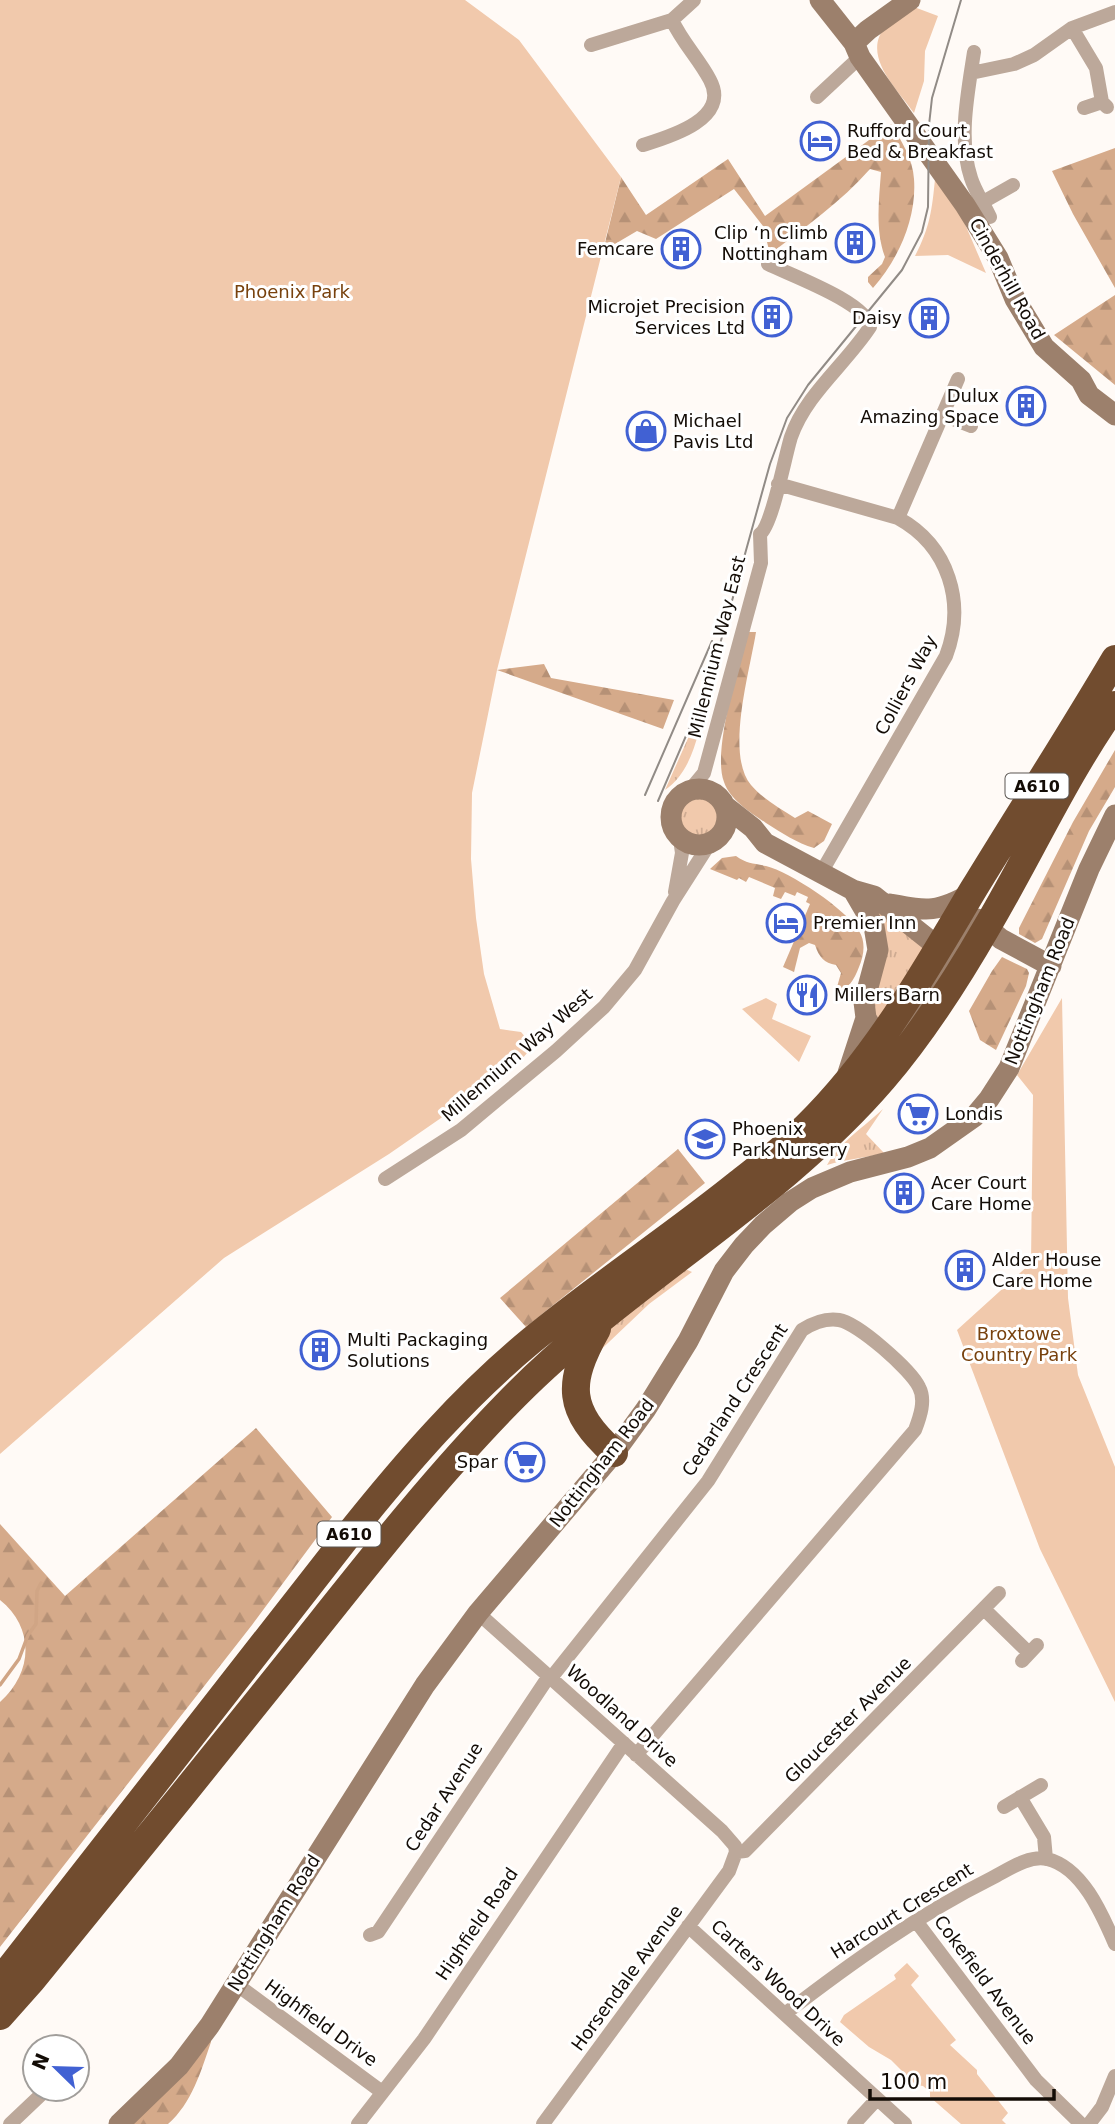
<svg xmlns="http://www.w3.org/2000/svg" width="1115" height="2124" font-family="'DejaVu Sans',sans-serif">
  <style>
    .grass { fill: url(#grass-tufts) }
    .forest { fill: url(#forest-firs) }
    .green { fill: #f1c9ac }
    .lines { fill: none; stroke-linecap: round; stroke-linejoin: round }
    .stream { stroke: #d0a585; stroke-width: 3.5 }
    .street { stroke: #bca89a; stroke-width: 14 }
    .secondary { stroke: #9c806c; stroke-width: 21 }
    .highway { stroke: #714c2f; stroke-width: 28 }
    .tram { stroke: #918b86; stroke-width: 2 }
    .labels { text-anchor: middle; stroke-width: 6; stroke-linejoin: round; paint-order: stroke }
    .shield { fill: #fff; stroke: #5a5551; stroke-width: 2 }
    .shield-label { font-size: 16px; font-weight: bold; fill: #130c06 }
    .poi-label { font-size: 18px; fill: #130c06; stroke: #fff; text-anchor: start }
    .street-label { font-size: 18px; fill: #130c06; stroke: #fff }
    .park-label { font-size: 18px; fill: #78420e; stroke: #fff }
  </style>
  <defs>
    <pattern id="grass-tufts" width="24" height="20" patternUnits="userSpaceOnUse" patternTransform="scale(1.75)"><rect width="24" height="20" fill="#f1c9ac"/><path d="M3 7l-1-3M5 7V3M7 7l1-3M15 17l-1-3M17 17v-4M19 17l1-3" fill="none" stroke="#ceab92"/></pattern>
    <pattern id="forest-firs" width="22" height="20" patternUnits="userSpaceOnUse" patternTransform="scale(1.75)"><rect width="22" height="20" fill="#d5aa8a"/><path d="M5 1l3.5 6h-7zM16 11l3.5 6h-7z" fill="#b69176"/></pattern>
  </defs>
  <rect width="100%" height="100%" fill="#fffaf6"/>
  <path class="grass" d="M706 698C699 730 694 770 665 790Z
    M677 817a21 21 0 1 1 42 0a21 21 0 1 1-42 0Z
    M873 904 929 949 877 1020 870 1002Z
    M883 1109 866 1134 884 1153C865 1158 846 1159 827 1165 841 1141 864 1127 883 1109Z
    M683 1268 692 1272 649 1304 589 1361 598 1338Z"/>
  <path class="forest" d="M891 124C901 140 913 159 914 179 917 218 898 260 873 288L868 282V277L882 264 885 257C875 230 879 200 881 172L870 169C841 202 805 227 770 254L763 226 734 189 656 239 637 231 603 251 621 177 646 215 728 159 765 216Z
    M1115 148V288L1073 214 1052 171Z
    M1115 295V385L1054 335Z
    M746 632H756C750 671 725 754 751 785 763 799 780 808 795 818L808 811 832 824 824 841 814 848C797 843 782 833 766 823 751 813 730 800 724 782 712 752 739 666 746 632Z
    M544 664 551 678 674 700 663 729 497 670Z
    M1115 750V787L1089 831 1042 939 1035 943 1019 934V928L1073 822Z
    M736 856C747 864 753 863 766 866 790 872 846 909 859 931 866 942 864 955 859 967 854 980 848 990 835 994L841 973 836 965C824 963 819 957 815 945L809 943 800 948 794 972 783 967 810 904 806 902 808 897 797 892 795 896 785 892 781 899 773 896 775 888 749 877 746 882 739 878 737 880 710 869 722 858Z
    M1002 957 1027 969 1029 973 1026 986 996 1050 980 1040 969 1011 992 971Z
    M678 1149 705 1183 526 1327 500 1298Z
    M256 1428 332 1517 252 1625 0 1947V1702C33 1673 35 1628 0 1600V1524L65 1596Z
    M210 2036 211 2042C201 2071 192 2103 168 2124H128Z"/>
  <path class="green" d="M0 0H465L519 40 621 177 497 670 472 793 471 859 476 918 484 974 500 1029 521 1032 533 1046 516 1066 389 1154 224 1258 0 1454Z
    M914 7 938 16 925 51 924 81 914 113C898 90 860 55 886 26 893 18 905 12 914 7Z
    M935 179 962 217 986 273 948 255 915 256C930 227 932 210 935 179Z
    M766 998 777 1004 772 1019 811 1036 799 1062 742 1009Z
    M1062 998 1068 1298 1078 1375 1115 1467V1702L1040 1549 957 1330 1031 1263 1033 1095 1017 1075Z
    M907 1963 919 1976 911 1985 956 2040 950 2045 977 2070V2074L1008 2113 1002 2120 1006 2124H961L930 2097V2092L923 2086 916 2085 891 2060 869 2047 840 2022 844 2015 896 1979 894 1975Z"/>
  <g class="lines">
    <path class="stream" d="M0 1685 19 1659 28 1635 36 1624 37 1591 41 1583"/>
    <path class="street" d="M1072 28 1096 68 1102 102 1107 107
      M591 45 672 20 694 0
      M974 52C968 92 958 139 971 178 975 191 984 204 990 217
      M971 73 1014 64 1034 55 1072 28 1115 12
      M817 97 860 57
      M1084 108 1102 102
      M643 145C669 137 731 119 710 80 699 59 682 42 672 20
      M983 202 1013 185
      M943 415 971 426
      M778 484 898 518C949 546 966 603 946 656L821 873
      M898 518 958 379
      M689 791 704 773 761 563 760 534C772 526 785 456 791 437 806 394 845 365 870 327 868 303 790 275 768 264
      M675 892 682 853 680 839
      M385 1179 461 1130 556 1051 604 1007 635 970 673 901 710 843
      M984 1609 1029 1653
      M478 1613 722 1831 735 1846 736 1852
      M1022 1661 1037 1645
      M551 1678 708 1481 802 1330C813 1323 826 1318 839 1320 858 1323 911 1370 919 1387 926 1400 920 1417 915 1430L636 1755
      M1020 1797 1044 1837 1046 1859
      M1004 1807 1041 1785
      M736 1852 745 1851 999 1593
      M916 1921 1036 2080 1081 2124
      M688 1926 905 2124
      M370 1935 378 1932 549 1676
      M236 1984 382 2092
      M786 2013C851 1963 918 1915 992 1878 1008 1870 1028 1855 1047 1859 1082 1867 1102 1914 1115 1944
      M10 2124 47 2089
      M358 2124 424 2039 624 1743
      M543 2124 729 1871 736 1852
      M854 2124 877 2099
      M1089 2124 1102 2107 1115 2076"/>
    <path class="secondary" d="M820 0 854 43 860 57 965 205 998 258 1015 299 1044 347 1081 380 1089 395 1115 415
      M854 43 868 30 910 0
      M671 817a28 28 0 1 1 56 0a28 28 0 1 1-56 0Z
      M725 806 753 828 765 843 853 890 874 896 948 955
      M890 904C928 911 937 913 972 893
      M977 919 1001 939 1051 966
      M866 1018C875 1035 886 1041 904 1031L974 924
      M848 1073 866 1018 864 1002 878 950 874 926 853 890
      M119 2124 179 2066 210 2025 425 1685 478 1613 614 1453 646 1409 688 1341 724 1271 744 1245 763 1225 790 1202 812 1188 850 1172 908 1157 930 1148 974 1117 989 1099 1009 1068 1089 869 1115 815"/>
    <path class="highway" d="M597 1329C566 1384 567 1410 614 1453
      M0 1981 350 1533C406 1463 463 1397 532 1340 599 1285 672 1237 739 1183 762 1165 786 1147 807 1126 877 1057 923 974 973 890 1020 813 1069 737 1115 659
      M0 2016 32 1980C121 1871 210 1761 298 1651 365 1567 431 1482 506 1405 621 1285 775 1205 883 1079 924 1031 957 979 988 925 1031 852 1066 774 1115 705"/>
    <path class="tram" d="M645 795 712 641
      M658 801 710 680 770 464 787 418 808 385 902 270 922 232 928 207 929 125 932 98 961 0"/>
  </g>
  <defs>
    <symbol id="hotel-ring" viewBox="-11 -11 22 22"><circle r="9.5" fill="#fff" stroke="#4161d3" stroke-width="1.5"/><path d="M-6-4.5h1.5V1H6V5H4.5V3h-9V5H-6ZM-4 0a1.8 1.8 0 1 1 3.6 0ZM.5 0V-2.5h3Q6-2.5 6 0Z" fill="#4161d3"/></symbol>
    <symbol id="building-ring" viewBox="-11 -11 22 22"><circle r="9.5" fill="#fff" stroke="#4161d3" stroke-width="1.5"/><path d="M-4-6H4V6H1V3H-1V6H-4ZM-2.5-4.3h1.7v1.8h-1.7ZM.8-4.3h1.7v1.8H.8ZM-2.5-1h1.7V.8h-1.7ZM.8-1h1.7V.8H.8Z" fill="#4161d3"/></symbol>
    <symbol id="shop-ring" viewBox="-11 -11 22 22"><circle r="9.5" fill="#fff" stroke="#4161d3" stroke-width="1.5"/><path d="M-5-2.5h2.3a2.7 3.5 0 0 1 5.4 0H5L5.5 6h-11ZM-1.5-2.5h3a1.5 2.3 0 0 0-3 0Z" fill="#4161d3"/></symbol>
    <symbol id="restaurant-ring" viewBox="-11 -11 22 22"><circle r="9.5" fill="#fff" stroke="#4161d3" stroke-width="1.5"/><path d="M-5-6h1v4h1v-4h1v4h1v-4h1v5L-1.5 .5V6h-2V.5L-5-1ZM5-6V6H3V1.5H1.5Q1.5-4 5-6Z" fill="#4161d3"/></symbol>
    <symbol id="supermarket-ring" viewBox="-11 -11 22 22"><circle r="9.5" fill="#fff" stroke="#4161d3" stroke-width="1.5"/><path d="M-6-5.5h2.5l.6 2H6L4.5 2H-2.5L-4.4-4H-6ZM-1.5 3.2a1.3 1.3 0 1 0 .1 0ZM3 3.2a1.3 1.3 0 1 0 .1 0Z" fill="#4161d3"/></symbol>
    <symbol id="school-ring" viewBox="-11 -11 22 22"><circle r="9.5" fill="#fff" stroke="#4161d3" stroke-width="1.5"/><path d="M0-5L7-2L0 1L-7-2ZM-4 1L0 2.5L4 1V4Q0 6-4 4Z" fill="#4161d3"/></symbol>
  </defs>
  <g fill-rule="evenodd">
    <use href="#hotel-ring" x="798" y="119" width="44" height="44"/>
    <use href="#building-ring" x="833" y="221" width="44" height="44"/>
    <use href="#building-ring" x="659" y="227" width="44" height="44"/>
    <use href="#building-ring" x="750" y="295" width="44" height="44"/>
    <use href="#building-ring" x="907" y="296" width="44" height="44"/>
    <use href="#building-ring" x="1004" y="384" width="44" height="44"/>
    <use href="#shop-ring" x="624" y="409" width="44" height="44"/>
    <use href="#hotel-ring" x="764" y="901" width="44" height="44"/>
    <use href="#restaurant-ring" x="785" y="973" width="44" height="44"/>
    <use href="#supermarket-ring" x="896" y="1092" width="44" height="44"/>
    <use href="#school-ring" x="683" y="1117" width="44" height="44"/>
    <use href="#building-ring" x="882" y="1171" width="44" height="44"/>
    <use href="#building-ring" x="943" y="1248" width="44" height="44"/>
    <use href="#building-ring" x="298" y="1328" width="44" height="44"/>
    <use href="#supermarket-ring" x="503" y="1440" width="44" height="44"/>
  </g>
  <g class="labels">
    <g class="shield">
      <rect x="1005.5" y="773.5" width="63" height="25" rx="5"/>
      <rect x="317.5" y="1521.5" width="63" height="25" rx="5"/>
    </g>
    <g class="shield-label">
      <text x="1037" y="792">A610</text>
      <text x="349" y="1540">A610</text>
    </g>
    <g class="poi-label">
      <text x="847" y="137">Rufford Court<tspan x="847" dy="21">Bed &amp; Breakfast</tspan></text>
      <text x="828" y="239" text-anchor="end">Clip ‘n Climb<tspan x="828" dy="21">Nottingham</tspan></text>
      <text x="654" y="255" text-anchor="end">Femcare</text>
      <text x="745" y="313" text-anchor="end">Microjet Precision<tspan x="745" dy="21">Services Ltd</tspan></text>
      <text x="902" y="324" text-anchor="end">Daisy</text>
      <text x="999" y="402" text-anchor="end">Dulux<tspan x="999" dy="21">Amazing Space</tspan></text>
      <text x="673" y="427">Michael<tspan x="673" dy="21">Pavis Ltd</tspan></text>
      <text x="813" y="929">Premier Inn</text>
      <text x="834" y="1001">Millers Barn</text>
      <text x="945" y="1120">Londis</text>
      <text x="732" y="1135">Phoenix<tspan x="732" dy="21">Park Nursery</tspan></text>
      <text x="931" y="1189">Acer Court<tspan x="931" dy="21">Care Home</tspan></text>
      <text x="992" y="1266">Alder House<tspan x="992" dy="21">Care Home</tspan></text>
      <text x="347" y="1346">Multi Packaging<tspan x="347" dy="21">Solutions</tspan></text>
      <text x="498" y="1468" text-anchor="end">Spar</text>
    </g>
    <g class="street-label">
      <text transform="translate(1007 279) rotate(61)" y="6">Cinderhill Road</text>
      <text transform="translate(717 647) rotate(-76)" y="6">Millennium Way East</text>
      <text transform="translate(906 685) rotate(-62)" y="6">Colliers Way</text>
      <text transform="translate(1040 991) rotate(-68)" y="6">Nottingham Road</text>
      <text transform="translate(517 1055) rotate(-41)" y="6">Millennium Way West</text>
      <text transform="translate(735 1400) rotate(-57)" y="6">Cedarland Crescent</text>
      <text transform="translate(602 1463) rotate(-52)" y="6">Nottingham Road</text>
      <text transform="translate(622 1716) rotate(42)" y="6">Woodland Drive</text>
      <text transform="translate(848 1720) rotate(-45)" y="6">Gloucester Avenue</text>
      <text transform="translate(444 1797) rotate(-57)" y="6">Cedar Avenue</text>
      <text transform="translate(902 1911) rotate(-32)" y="6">Harcourt Crescent</text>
      <text transform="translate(274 1923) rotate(-58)" y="6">Nottingham Road</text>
      <text transform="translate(477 1924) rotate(-56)" y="6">Highfield Road</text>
      <text transform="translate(627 1978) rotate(-54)" y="6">Horsendale Avenue</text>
      <text transform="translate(985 1980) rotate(53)" y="6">Cokefield Avenue</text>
      <text transform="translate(778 1983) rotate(43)" y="6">Carters Wood Drive</text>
      <text transform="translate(321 2023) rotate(36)" y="6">Highfield Drive</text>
    </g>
    <g class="park-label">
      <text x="292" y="298">Phoenix Park</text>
      <text x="1019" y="1340">Broxtowe<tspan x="1019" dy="21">Country Park</tspan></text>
    </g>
  </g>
  <g transform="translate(56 2068) rotate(293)"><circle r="33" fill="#ffffff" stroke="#a19e9b" stroke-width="2"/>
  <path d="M0-5L12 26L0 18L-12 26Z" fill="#4161d3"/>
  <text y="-10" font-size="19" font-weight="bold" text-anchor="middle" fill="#130c06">N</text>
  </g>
  <path d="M870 2089v10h184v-10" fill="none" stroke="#130c06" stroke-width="3.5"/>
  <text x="880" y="2089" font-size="21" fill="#130c06" stroke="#ffffff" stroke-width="5" paint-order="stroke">100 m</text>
</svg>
